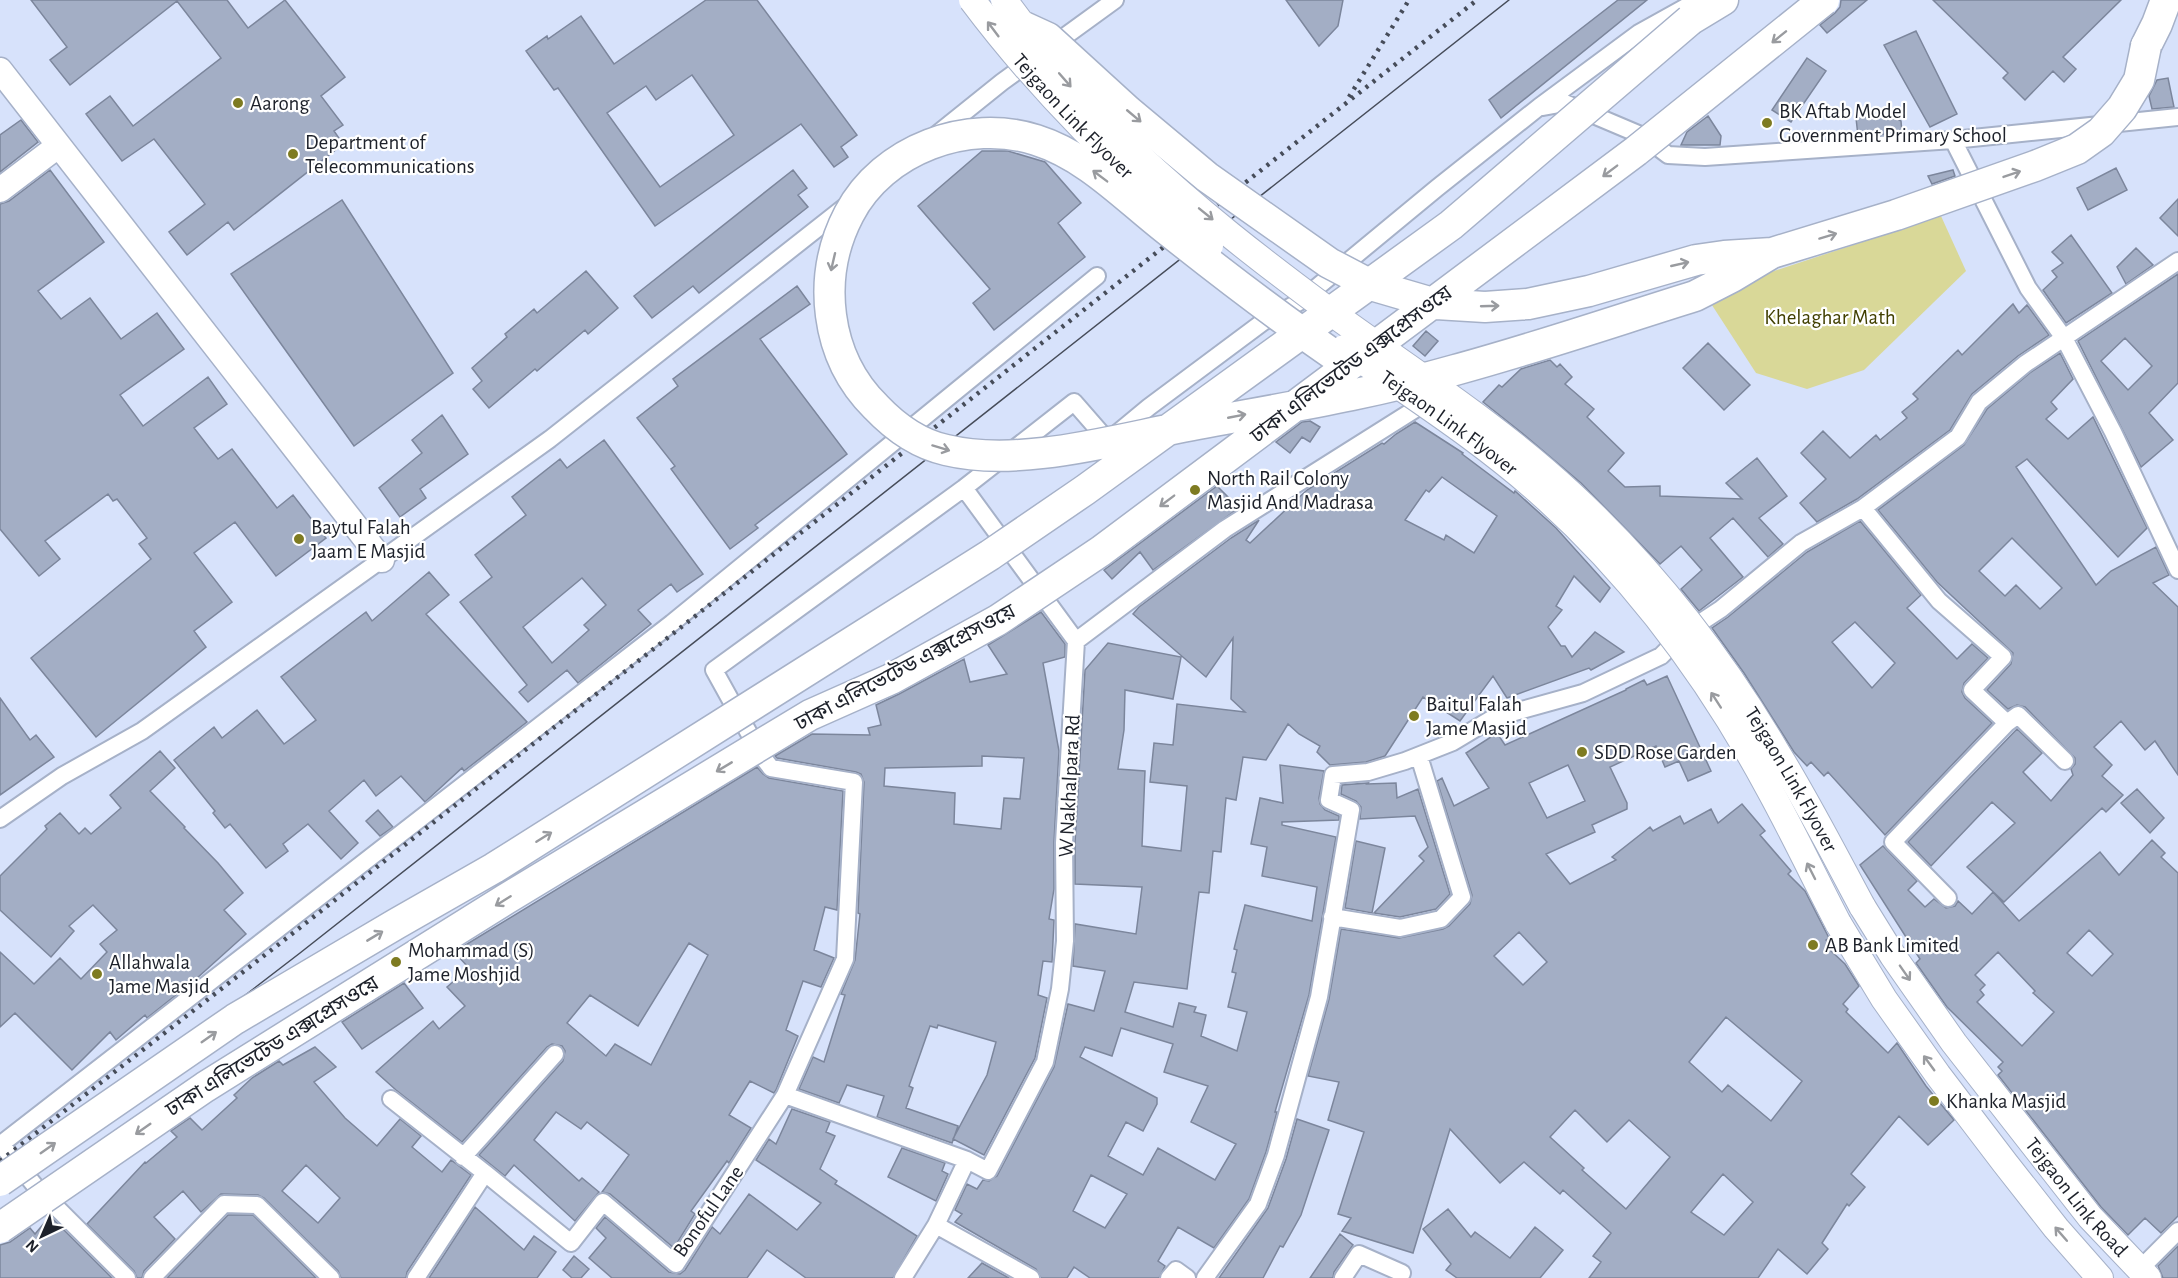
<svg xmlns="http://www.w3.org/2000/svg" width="2178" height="1278" font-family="'Alegreya Sans','Noto Sans Bengali',sans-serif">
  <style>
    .green { fill: #d9d898 }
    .building { fill: #a3aec5; stroke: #7c869c; stroke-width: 1.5; fill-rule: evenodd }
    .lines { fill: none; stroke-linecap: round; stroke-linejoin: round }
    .street-casing { stroke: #a6b1c8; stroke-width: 20 }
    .secondary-casing { stroke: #a6b1c8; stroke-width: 27 }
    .primary-casing { stroke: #a6b1c8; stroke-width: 28 }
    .highway-casing { stroke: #a6b1c8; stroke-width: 33 }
    .street { stroke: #fff; stroke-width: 16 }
    .secondary { stroke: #fff; stroke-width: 24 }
    .primary { stroke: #fff; stroke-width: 26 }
    .highway { stroke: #fff; stroke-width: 30 }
    .tram { stroke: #464c59; stroke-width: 1.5 }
    .rail { stroke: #464c59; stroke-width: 4.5; stroke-dasharray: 3 6; stroke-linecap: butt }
    .primary-bridge-casing { stroke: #a6b1c8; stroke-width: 28; stroke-linecap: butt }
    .highway-bridge-casing { stroke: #a6b1c8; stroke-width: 33; stroke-linecap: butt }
    .primary-bridge { stroke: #fff; stroke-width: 26 }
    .highway-bridge { stroke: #fff; stroke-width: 30 }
    .oneway { stroke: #999b9f }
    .poi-dot { fill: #7e7b21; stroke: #fff; stroke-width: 2 }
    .labels { text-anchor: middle; stroke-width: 4.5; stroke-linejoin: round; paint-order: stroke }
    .poi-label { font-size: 21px; fill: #1d212a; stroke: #fff; text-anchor: start }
    .street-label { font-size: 21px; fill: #1d212a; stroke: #fff }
    .park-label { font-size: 21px; fill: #413f00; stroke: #fff }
  </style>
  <rect width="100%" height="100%" fill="#d7e2fb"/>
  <path class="green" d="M1941 216 1966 271 1864 370 1807 389 1756 373 1708 299 1756 277Z"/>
  <path class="building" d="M31 0H227L248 28 285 0 345 77 321 96 343 125 334 131 343 144 234 230 228 222 187 255 169 232 205 204 154 139 122 161 86 114 110 96 133 126 221 58 177 1 70 85 50 60 67 47Z
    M706 0H757L857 135 841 147 848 157 834 167 801 124 655 226 558 88 554 90 526 51 547 36 548 39 581 16 614 64ZM692 75 734 135 660 187 607 113 646 86 656 100Z
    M1286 0H1343L1338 26 1319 46Z
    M1618 0H1647L1501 118 1489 100Z
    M1841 0H1867L1827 33 1820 25 1835 13 1840 7Z
    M1933 0H2121L2063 57 2076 69 2064 82 2053 71 2025 100 2003 78 2008 73Z
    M1916 31 1957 114 1930 127 1884 45Z
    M1807 58 1826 71 1791 122 1772 110Z
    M2168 78 2174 107 2152 109 2149 96 2157 80Z
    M1889 115 1901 121 1902 133 1858 136 1856 118Z
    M1708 116 1721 136 1720 145H1681L1687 132Z
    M21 120 38 142 0 172V135Z
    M982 151H1008L1045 162 1081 203 1058 223 1085 257 994 330 973 303 990 289 918 206Z
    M2116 168 2127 190 2088 210 2077 188Z
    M50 170 104 242 38 291 61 319 90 298 121 339 157 313 184 349 120 395 143 426 208 377 227 404 194 428 218 459 232 449 277 508 293 495 326 538 276 576 235 522 194 553 232 602 194 631 206 647 96 737 31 658 151 559 139 544 147 538 117 499 113 501 108 494 45 541 60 559 39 576 0 529V204L9 201Z
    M793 170 807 188 798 195 808 207 699 293 693 286 652 318 634 296Z
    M1953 170 1955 176 1932 184 1928 176Z
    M2178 199V236L2160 218Z
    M342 200 453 373 354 446 231 274Z
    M2071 235 2112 293 2066 323 2043 290 2057 277 2052 271 2063 263 2052 252Z
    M2136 248 2153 265 2126 284 2117 267Z
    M586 271 618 308 588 334 585 330 537 371 535 369 489 408 473 389 482 381 472 368 507 337 505 334 534 309 537 313Z
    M2178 274V383L2149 413 2173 440 2141 467 2078 341ZM2125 338 2152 366 2128 390 2101 361Z
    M797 286 810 304 760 339 847 454 755 525 758 528 730 549 671 469 675 466 637 418 678 386 673 379Z
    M2013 304 2019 313 2027 305 2049 335 2018 356 1972 394 1950 430 1857 499 1817 522 1800 503 1826 479 1801 453 1823 431 1850 458 1876 435 1880 440 1907 418 1902 412 1918 399 1913 394 1958 350 1962 355Z
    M1426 331 1438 341 1425 356 1413 346Z
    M1708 343 1750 385 1724 410 1683 368Z
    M2060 353 2073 379 2051 402 2057 409 2046 419 2068 439 2093 417 2147 528 2118 557 2027 459 2016 467 2096 585 2111 571 2156 547 2169 575 2153 583 2178 607V775L2155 741 2145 750 2121 721 2094 747 2112 765 2102 776 2123 795 2106 812 2102 808 2004 902 1967 867 2015 823 1992 802 1931 866 1908 842 2017 729 2042 753 2023 772 2051 801 2073 775 2071 769 2075 764V758L2025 707 2017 705 2008 709 1987 690 2011 664 2013 653 1937 582 1878 510 1964 445 1987 409 2031 372ZM2012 538 2062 588 2040 609 2016 585 2005 596 1979 571Z
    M1550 360 1557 367 1560 364 1572 377 1565 384 1594 409 1587 417 1624 453 1608 471 1625 487 1660 486V496L1742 499 1726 483 1757 458 1787 496 1759 518 1783 544 1768 557 1733 518 1710 538 1743 577 1699 611 1681 589 1702 570 1681 546 1660 564 1581 483 1522 433 1483 402 1499 385 1502 387 1521 369Z
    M442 415 468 454 420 489 426 498 400 517 379 488 422 453 412 440Z
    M1310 421 1320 427 1310 442 1302 437 1290 453 1276 442 1302 422Z
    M1415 422 1463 453 1462 454 1514 493 1515 491 1556 528 1610 588 1600 602 1574 576 1556 606 1562 610 1548 627 1561 646H1565L1572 657 1595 632 1624 652 1591 670 1589 668 1507 698 1493 676 1460 721 1423 697 1385 756 1366 762 1330 765 1317 752 1320 746 1299 734 1288 724 1266 760 1243 757 1236 800 1226 798 1221 852 1213 851 1209 893 1199 892 1187 989 1134 982 1125 1012 1173 1027 1179 1003 1196 1007 1194 1012 1206 1015 1201 1036 1237 1051 1247 1012 1228 1007 1236 973 1232 972 1237 950 1234 949 1245 905 1312 921 1317 887 1262 876 1267 847 1251 844 1260 798 1283 803 1280 765 1324 771 1319 798 1320 804 1325 810 1339 816V820L1282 822V825L1336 837 1309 995 1275 1112H1277L1266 1152 1249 1199 1214 1248 1178 1227 1158 1261 1165 1266 1159 1278H1090L1074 1267 1067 1278H1041L1036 1269 955 1222 962 1214 955 1210 967 1184 977 1189 983 1180 989 1181 997 1176 1054 1067 1068 1004 1094 1011 1105 971 1073 966 1075 924 1136 934 1142 887 1075 884V843L1085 670 1108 643 1181 657 1173 699 1125 690 1124 730 1118 769 1145 771 1142 846 1181 851 1187 786 1150 782 1154 743 1173 745 1177 704 1245 712 1231 699 1233 638 1206 677 1133 614 1139 607 1231 538 1259 520 1246 540 1250 543 1307 490 1382 443 1384 444 1396 434ZM1442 477 1497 516 1474 553 1446 535 1444 540 1405 520 1426 490 1429 492ZM1121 1028 1173 1044 1164 1072 1208 1086 1191 1122 1236 1144 1215 1180 1158 1148 1143 1175 1108 1156 1126 1122 1143 1131 1157 1104V1098L1080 1057 1085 1047 1112 1056ZM1091 1175 1127 1194 1105 1228 1073 1211Z
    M604 440 703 574 677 592 671 584 638 610 651 624 578 683 567 670 528 702 519 692 527 685 460 602 492 577 475 555 526 515 512 497 560 459 567 468ZM582 578 606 605 584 625 589 630 552 663 523 627Z
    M1217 486 1239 508 1153 570 1140 552 1112 579 1104 570Z
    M1860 521 1921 595 1907 608 1957 659 1972 644 1988 658 1964 683 1962 692 1965 698 1992 723 1885 835 1828 772 1824 776 1811 762 1807 766 1794 752 1744 673 1712 628 1728 617 1807 552ZM1855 622 1895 663 1872 688 1832 642Z
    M429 572 449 595 426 614 527 722 464 771 462 768 425 802 401 776 376 796 364 780 329 811 358 843 341 859 308 824 283 844 288 851 266 868 230 824 225 828 213 813 215 811 174 760 214 727 222 738 257 710 284 744 316 720 281 677 366 612 372 621Z
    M1041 612 1065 644V657L1043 663 1059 751 1054 842V889L1049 919 1054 920 1052 962 1043 961 1038 995 1047 998 1035 1058 984 1155 953 1139 987 1075 996 1042 938 1025 937 1028 930 1026 909 1086 913 1088 906 1108 958 1126 952 1143 877 1117 884 1096 847 1085 839 1103 799 1089 813 1057 824 1062 845 995 841 994 855 960 860 914 858 913 864 782 861 774 856 772 777 758 775 756 812 734 870 735 868 728 881 725 876 705 899 694 964 659 970 682 1007 674 988 645ZM982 756 1024 758 1020 799 1004 798 1001 829 954 824 955 793 884 786 885 768 982 766Z
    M1667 676 1711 771 1688 781 1679 761 1665 767 1656 746 1610 767 1627 803V809L1592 825 1595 832 1546 854 1570 884 1616 860 1612 857 1650 827 1653 831 1680 816 1684 824 1711 809 1718 823 1742 804 1765 831 1760 835 1791 871 1788 874 1805 891 1829 938 1826 940 1833 947 1830 950 1845 964 1859 986 1843 1004 1848 1009 1846 1012 1888 1053 1897 1043 1926 1086 1954 1120 1928 1145 1899 1116 1851 1174 1865 1187 1849 1206 1847 1204 1822 1243 1828 1249 1807 1274 1778 1249 1758 1278H1589L1601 1262 1593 1256 1611 1233 1563 1190 1560 1194 1524 1162 1500 1183 1450 1129 1413 1253 1342 1231 1351 1218 1338 1214 1364 1132 1328 1120 1339 1082 1308 1076 1329 999 1341 929 1399 938 1443 929 1449 926 1470 904 1472 895 1437 781 1442 778 1454 806 1489 788 1466 753 1497 733 1505 745 1626 690V689L1644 680 1647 685ZM1568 765 1585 801 1547 818 1529 783ZM1519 932 1547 962 1523 985 1494 956ZM1726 1017 1802 1081 1771 1121 1728 1085 1722 1092 1689 1062ZM1575 1110 1607 1142 1629 1120 1670 1157 1626 1209 1582 1170 1584 1168 1550 1137ZM1723 1174 1753 1202 1724 1235 1691 1212Z
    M0 698 30 740 36 735 54 757 0 795Z
    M160 751 175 768 150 791 185 827 184 828 218 863 243 893 224 910 246 934 196 979 147 1018 145 1015 116 1040 110 1032 72 1070 15 1013 0 1027V952L34 984 60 958 81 979 107 952 100 944 117 930 93 905 69 926 74 931 51 957 0 910V876L47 829 45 826 60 813 79 834 85 828 91 834 121 808 110 795Z
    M757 767 763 774 769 778 843 791 837 910 825 907 814 950 834 958 821 987 803 981 786 1030 798 1036 776 1090 774 1093 750 1081 729 1115 751 1128 729 1163 727 1161 691 1211 695 1214 674 1248 610 1194 602 1192 629 1155 587 1122 581 1129 556 1112 534 1140 579 1181 582 1178 599 1192 575 1221 514 1165 505 1176 479 1155 563 1061 565 1051 562 1046 552 1044 547 1047 462 1142 396 1090 376 1072 433 1021 439 1029 465 1006 447 987 469 968 454 952ZM689 943 708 955 651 1065 615 1044 606 1056 567 1023 590 995 638 1026Z
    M1368 783 1367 784 1396 783 1397 798 1418 789 1450 894 1436 909 1400 917 1374 913 1424 861 1419 856 1428 847 1415 816 1360 819 1361 807 1356 801 1341 794 1342 785Z
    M2137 789 2164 818 2150 833 2121 803Z
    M378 810 393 827 380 836 366 821Z
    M2152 840 2165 853 2161 857 2178 873V1216L2161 1233 2145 1218 2128 1235 2101 1207 1998 1075 2002 1071 1998 1067 2003 1062 1947 1007 1916 963 1920 959 1860 865 1883 846 1917 881 1908 890 1925 907 1934 899 1946 908 1955 906 1958 901 1972 914 1993 892 2019 921 2100 852 2119 875ZM2089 930 2113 954 2092 976 2067 953ZM1998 952 2035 991 2033 993 2054 1012 2022 1046 1977 1002 1984 995 1980 990 1985 985 1975 975Z
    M1356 841 1385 848 1372 913 1345 908Z
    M404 983 423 1008 362 1049 342 1022Z
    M315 1047 336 1067 314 1082 345 1118 377 1146 400 1119 421 1136 412 1147 442 1172 451 1160 471 1175 407 1272 406 1278H341L338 1271 264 1198 258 1195 221 1194 201 1212 183 1191 154 1217 175 1239 144 1271 142 1278H137L134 1271 87 1224 145 1162 146 1163 177 1137 171 1131 190 1118 202 1130 237 1098 234 1095 252 1078 279 1061 283 1065ZM306 1165 340 1198 318 1223 282 1191Z
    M792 1109 830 1122 826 1132 835 1136 820 1169 837 1181 835 1184 917 1236 893 1278H806L767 1250 747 1278H612L589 1258 606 1238 596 1228 605 1217 669 1272 680 1274 685 1270 712 1227 720 1234 749 1194 797 1230 821 1203 756 1160 769 1139 776 1144Z
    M1297 1119 1329 1130 1301 1215 1283 1247 1280 1246 1263 1278H1219L1268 1208 1286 1159Z
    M902 1148 945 1163 942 1171 948 1174 936 1201 888 1177Z
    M475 1207 524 1250 534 1236 556 1252 537 1278H429Z
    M1448 1209 1471 1237 1475 1232 1510 1258 1535 1227 1563 1250 1540 1278H1457L1446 1270 1451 1264 1423 1229Z
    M228 1215H253L316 1278H167Z
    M50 1216 112 1278H0V1245L10 1242 30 1228 35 1234Z
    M1340 1234 1353 1245 1334 1272 1333 1278H1310Z
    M2178 1246V1278H2163L2158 1266Z
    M574 1256 589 1269 581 1278H572L563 1270Z
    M982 1263 1009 1278H968Z"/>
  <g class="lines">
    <defs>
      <path id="street" d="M1543 107 1565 103 1643 136 1668 155 1705 157 1953 140 2178 117
        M936 135 1002 82 1115 0
        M1953 140 2028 288 2064 338 2113 432 2178 570
        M964 488 1076 641
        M1863 508 1939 601 2003 657 1972 690 2007 723 2018 715 2065 761
        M0 819 62 776 142 731 550 439 847 205
        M1948 898 1893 842 2007 723
        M1332 917 1400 928 1441 919 1462 897 1419 756
        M785 1095 845 959 854 782 771 768 761 755 714 670 964 488 1074 402 1108 441 1149 407 1263 322 1299 302 1437 188 1539 107 1639 33 1693 3
        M391 1099 485 1173
        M1 1144 36 1187 127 1278
        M0 1145 672 623 1097 276
        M463 1157 555 1054
        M936 1225 1031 1278
        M2140 1269 2178 1231
        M152 1278 224 1204 257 1205 331 1278
        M416 1278 485 1173 571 1243 603 1202 676 1264 785 1095 967 1160
        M903 1278 936 1225 967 1160 988 1171 1045 1062 1060 989 1065 941 1064 843 1076 641 1225 529 1417 408
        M1169 1278 1176 1270 1187 1278
        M1205 1278 1258 1204 1276 1155 1319 997 1351 810 1329 800 1333 775 1368 772 1405 761 1453 742 1493 718 1583 693 1661 656 1683 634 1721 609 1801 543 1863 508 1958 437 1979 402 2025 364 2178 261
        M1343 1278 1359 1254 1402 1273"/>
      <path id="secondary" d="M0 70 382 560
        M0 190 58 146"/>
      <g id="primary">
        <path id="s1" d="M1862 906 1893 956 1954 1043 2090 1217 2148 1278"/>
        <path d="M1838 923 1884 999 1938 1075 2005 1163 2056 1228 2100 1278"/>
      </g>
      <path id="highway" d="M1690 20 1723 0
        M2146 46 2157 24 2166 0"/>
    </defs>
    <use href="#street" class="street-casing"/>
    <use href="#secondary" class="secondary-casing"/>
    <use href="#primary" class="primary-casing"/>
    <use href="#highway" class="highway-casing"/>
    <use href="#street" class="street"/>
    <use href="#secondary" class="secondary"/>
    <use href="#primary" class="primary"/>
    <use href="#highway" class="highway"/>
    <path class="tram" d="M0 1184 300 953 1509 0"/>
    <path class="rail" d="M1349 97 1409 0
      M0 1161 288 937 1477 0"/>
    <defs>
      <g id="primary-bridge">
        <path id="s2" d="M972 0C1041 92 1122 171 1210 246"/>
        <path id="s3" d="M1004 0C1033 39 1062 78 1095 114 1108 128 1123 140 1136 153 1196 210 1262 261 1328 310 1410 370 1496 424 1571 494 1652 569 1720 656 1776 751 1807 801 1834 854 1862 906"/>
        <path id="s4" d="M1344 348C1412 396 1482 440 1544 496 1635 578 1709 678 1767 785 1792 830 1814 877 1838 923"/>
      </g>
      <path id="highway-bridge" d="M1024 27 1048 38 1128 111 1207 177 1329 263 1371 285 1436 304 1485 307 1528 304 1589 291 1696 260 1724 256 1772 253 1896 215 2035 166 2077 149 2101 132 2122 108 2139 80 2146 46
        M1347 364C1285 322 1225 276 1166 229 1125 197 1087 156 1036 140 968 118 883 149 849 214 816 277 825 357 876 407 895 427 919 444 946 450 1016 467 1107 442 1177 428 1270 410 1364 396 1455 370 1536 348 1615 321 1695 296L1732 277 1772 253
        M0 1181 235 1019 396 924 494 868 990 555 1085 490 1451 225 1690 20
        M0 1228 205 1087 506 899 810 715 891 679 998 620 1101 551 1636 151 1824 0"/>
    </defs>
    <use href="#primary-bridge" class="primary-bridge-casing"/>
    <use href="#highway-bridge" class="highway-bridge-casing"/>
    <use href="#primary-bridge" class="primary-bridge"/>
    <use href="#highway-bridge" class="highway-bridge"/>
  </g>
  <defs><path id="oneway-shaft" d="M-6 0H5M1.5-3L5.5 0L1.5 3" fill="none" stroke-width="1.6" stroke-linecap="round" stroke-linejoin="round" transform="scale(1.5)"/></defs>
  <g class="oneway">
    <use href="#oneway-shaft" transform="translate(993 29) rotate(-127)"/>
    <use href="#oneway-shaft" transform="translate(1779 37) rotate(141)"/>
    <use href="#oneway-shaft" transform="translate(1065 80) rotate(49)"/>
    <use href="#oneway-shaft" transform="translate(1134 116) rotate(40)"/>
    <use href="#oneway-shaft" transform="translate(1610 171) rotate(143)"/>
    <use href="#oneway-shaft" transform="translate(2012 174) rotate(-19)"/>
    <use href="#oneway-shaft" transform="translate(1100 176) rotate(-143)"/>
    <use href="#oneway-shaft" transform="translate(1206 214) rotate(39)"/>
    <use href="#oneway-shaft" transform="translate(1828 236) rotate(-17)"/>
    <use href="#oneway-shaft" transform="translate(833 262) rotate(103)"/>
    <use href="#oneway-shaft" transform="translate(1680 264) rotate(-13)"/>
    <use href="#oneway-shaft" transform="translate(1490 306) rotate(-2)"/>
    <use href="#oneway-shaft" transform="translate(1237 416) rotate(-11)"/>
    <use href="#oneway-shaft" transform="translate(941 448) rotate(17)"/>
    <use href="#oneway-shaft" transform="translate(1167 501) rotate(143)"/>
    <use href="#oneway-shaft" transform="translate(1716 700) rotate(-123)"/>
    <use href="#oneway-shaft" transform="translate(724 767) rotate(149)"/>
    <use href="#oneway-shaft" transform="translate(544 837) rotate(-32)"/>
    <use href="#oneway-shaft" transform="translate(1811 871) rotate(-117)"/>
    <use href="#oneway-shaft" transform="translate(503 901) rotate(148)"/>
    <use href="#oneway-shaft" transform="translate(375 936) rotate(-31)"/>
    <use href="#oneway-shaft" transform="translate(1905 973) rotate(55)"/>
    <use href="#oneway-shaft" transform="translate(209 1037) rotate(-35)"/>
    <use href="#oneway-shaft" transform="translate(1929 1063) rotate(-126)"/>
    <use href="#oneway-shaft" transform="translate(143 1129) rotate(145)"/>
    <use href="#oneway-shaft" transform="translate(48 1148) rotate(-35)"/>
    <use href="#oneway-shaft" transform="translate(2061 1234) rotate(-131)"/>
  </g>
  <g class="poi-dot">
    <circle cx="238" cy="103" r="6"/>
    <circle cx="1767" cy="123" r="6"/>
    <circle cx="293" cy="154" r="6"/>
    <circle cx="1195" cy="490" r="6"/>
    <circle cx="299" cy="539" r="6"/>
    <circle cx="1414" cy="716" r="6"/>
    <circle cx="1582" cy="752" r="6"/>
    <circle cx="1813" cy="945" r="6"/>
    <circle cx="396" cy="962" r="6"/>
    <circle cx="97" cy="974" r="6"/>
    <circle cx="1934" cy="1101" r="6"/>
  </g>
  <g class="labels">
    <g class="poi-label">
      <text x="250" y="110">Aarong</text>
      <text x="1779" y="118">BK Aftab Model<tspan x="1779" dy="24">Government Primary School</tspan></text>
      <text x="305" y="149">Department of<tspan x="305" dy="24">Telecommunications</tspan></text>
      <text x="1207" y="485">North Rail Colony<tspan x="1207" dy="24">Masjid And Madrasa</tspan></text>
      <text x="311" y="534">Baytul Falah<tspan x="311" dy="24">Jaam E Masjid</tspan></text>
      <text x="1426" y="711">Baitul Falah<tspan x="1426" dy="24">Jame Masjid</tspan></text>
      <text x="1594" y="759">SDD Rose Garden</text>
      <text x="1825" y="952">AB Bank Limited</text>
      <text x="408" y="957">Mohammad (S)<tspan x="408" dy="24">Jame Moshjid</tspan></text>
      <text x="109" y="969">Allahwala<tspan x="109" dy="24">Jame Masjid</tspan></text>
      <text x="1946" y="1108">Khanka Masjid</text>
    </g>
    <g class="street-label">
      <text dy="7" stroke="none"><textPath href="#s2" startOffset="154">Tejgaon Link Flyover</textPath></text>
      <text transform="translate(1351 364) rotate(-37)" y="7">ঢাকা এলিভেটেড এক্সপ্রেসওয়ে</text>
      <text dy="7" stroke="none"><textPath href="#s4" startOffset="129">Tejgaon Link Flyover</textPath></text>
      <text transform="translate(905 667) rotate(-28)" y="7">ঢাকা এলিভেটেড এক্সপ্রেসওয়ে</text>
      <text dy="7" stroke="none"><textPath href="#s3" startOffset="1118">Tejgaon Link Flyover</textPath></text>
      <text transform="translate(1069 786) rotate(-87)" y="7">W Nakhalpara Rd</text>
      <text transform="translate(272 1046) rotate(-32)" y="7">ঢাকা এলিভেটেড এক্সপ্রেসওয়ে</text>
      <text dy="7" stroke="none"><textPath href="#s1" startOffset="362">Tejgaon Link Road</textPath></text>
      <text transform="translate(708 1211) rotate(-55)" y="7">Bonoful Lane</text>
    </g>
    <g class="park-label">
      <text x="1830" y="324">Khelaghar Math</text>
    </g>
  </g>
  <g transform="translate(42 1236) rotate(224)" stroke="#ffffff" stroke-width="4.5" paint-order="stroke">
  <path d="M0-4.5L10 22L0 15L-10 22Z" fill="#1d212a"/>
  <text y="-9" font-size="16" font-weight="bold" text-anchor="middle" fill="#1d212a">N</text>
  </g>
</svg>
